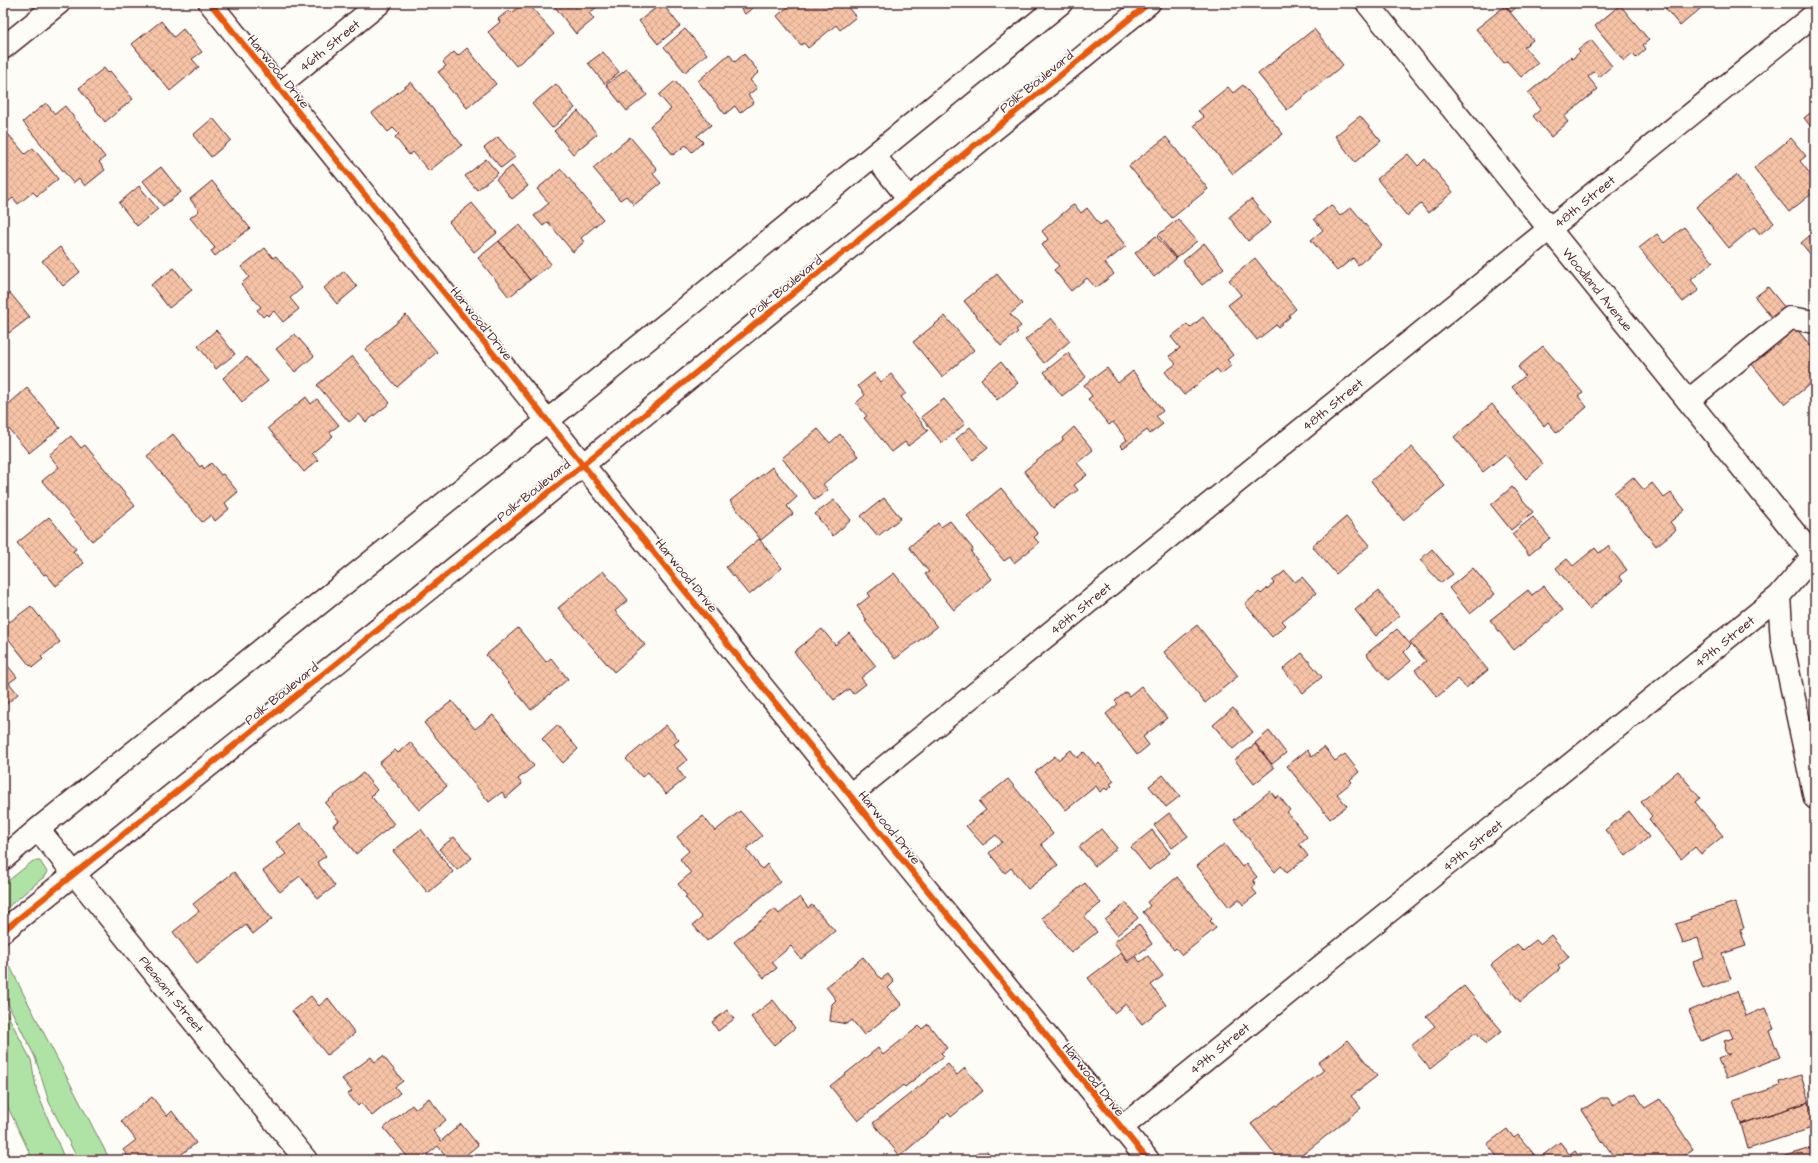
<svg xmlns="http://www.w3.org/2000/svg" width="1818" height="1163" font-family="'Architects Daughter',sans-serif">
  <style>
    .grass { fill: #aee3a5; stroke: #7c8168 }
    .building { fill: url(#building-cross-hatch); stroke: #4a1f2b }
    .lines { fill: none; stroke-linecap: round; stroke-linejoin: round }
    .minor-casing { stroke: #4a1f2b; stroke-width: 25 }
    .minor { stroke: #fdfcf7; stroke-width: 22 }
    .cycleway-casing { stroke: #fdfcf7; stroke-width: 8 }
    .cycleway { stroke: #e8590c; stroke-width: 6 }
    .labels { text-anchor: middle; stroke-width: 3.5; stroke-linejoin: round; paint-order: stroke }
    .street-label { font-size: 13px; fill: #4a1f2b; stroke: #fdfcf7 }
  </style>
  <defs>
    <pattern id="building-cross-hatch" width="8" height="8" patternUnits="userSpaceOnUse"><rect width="8" height="8" fill="#f6c3a6"/><path d="M0 0l8 8M0 8l8-8" fill="none" stroke="#d4a78f"/></pattern>
  </defs>
  <rect width="100%" height="100%" fill="#fdfcf7"/>
  <filter id="ink" filterUnits="userSpaceOnUse"><feTurbulence type="fractalNoise" baseFrequency=".025" numOctaves="2"/><feDisplacementMap in="SourceGraphic" scale="8" xChannelSelector="R" yChannelSelector="G"/><feConvolveMatrix kernelMatrix="1 2 1 2 8 2 1 2 1" color-interpolation-filters="sRGB"/></filter>
  <g filter="url(#ink)">
    <path class="grass" d="M33 861H40L47 872 44 877 3 911V885Z
      M10 966 23 993 110 1160H78L49 1102 35 1057 3 994V972Z
      M3 1006 31 1060 37 1092 65 1160H33L3 1097Z"/>
    <path class="building" d="M523 3H528L554 34 516 66 488 32 500 22 498 19 509 10 512 13Z
      M552 3H598L600 5 589 13 594 19 576 34Z
      M662 3 680 26 658 44 639 21Z
      M736 3H759L745 14Z
      M793 3H844L856 17 840 30 836 25 808 48 804 43 801 45 777 16Z
      M1504 3H1521L1511 12Z
      M1661 3H1707L1680 26Z
      M1620 5 1649 40 1643 45 1646 49 1636 58 1633 54 1624 61 1595 26Z
      M1505 6 1533 40 1524 47 1538 63 1521 77 1507 61 1504 63 1476 29Z
      M161 21 174 37 183 29 202 52 192 59 199 67 170 91 132 44Z
      M685 29 707 54 685 72 664 47Z
      M1314 29 1343 65 1287 110 1258 74Z
      M1591 40 1612 66 1599 77 1594 72 1588 77 1598 89 1564 117 1568 122 1551 137 1533 116 1541 109 1528 93 1571 57 1572 59 1580 52 1578 50Z
      M467 48 496 84 467 108 455 93 454 94 448 87 449 85 438 72 446 66 443 62 454 52 458 56Z
      M603 52 619 72 605 84 588 63Z
      M729 54 735 62 744 54 759 72 750 80 757 88 748 95 754 102 740 113 735 106 725 114 698 81Z
      M104 68 108 73 110 71 133 99 105 122 79 88Z
      M627 69 647 95 627 111 606 85Z
      M675 81 711 125 697 136 703 142 692 152 686 145 673 155 650 126 671 109 659 95Z
      M411 82 462 145 429 171 413 152 409 155 395 137 399 134 393 128 388 132 372 113Z
      M556 84 575 108 552 128 532 104Z
      M1243 85 1283 134 1233 174 1194 125 1204 117 1198 111 1228 87 1233 93Z
      M46 103 55 114 65 106 105 157 99 162 105 170 85 186 79 178 73 183 23 122Z
      M1815 109V132L1804 118Z
      M578 111 597 134 573 154 554 131Z
      M1360 116 1381 141 1355 162 1335 136Z
      M213 118 231 140 211 157 193 135Z
      M9 135 25 154 33 148 58 179 37 196 33 192 18 204 13 198 3 206V140Z
      M498 137 515 157 501 168 484 148Z
      M630 137 657 169 653 174 661 183 634 205 626 196 620 200 593 168Z
      M1166 137 1208 189 1172 218 1129 166Z
      M1791 138 1806 156 1800 161 1815 180V191L1789 212 1754 168Z
      M1408 154 1418 166 1425 159 1453 192 1428 213 1421 204 1407 216 1377 179Z
      M486 159 498 173 477 190 465 176Z
      M512 166 528 186 512 199 496 179Z
      M161 167 181 192 163 206 143 181Z
      M561 169 603 219 581 238 584 242 573 252 548 222 543 226 534 216 549 203 537 189Z
      M1736 175 1774 223 1760 234 1754 227 1729 248 1696 207Z
      M212 181 250 228 215 256 211 251 215 248 190 218 199 211 190 199Z
      M139 186 158 209 137 226 119 203Z
      M1251 199 1271 223 1248 241 1229 217Z
      M472 203 497 233 474 252 449 222Z
      M1074 204 1081 213 1087 208 1100 225 1106 221 1126 246 1105 263 1114 274 1096 288 1087 278 1071 291 1054 270 1059 266 1042 245 1048 239 1042 231Z
      M1331 205 1340 216 1351 207 1382 245 1358 265 1353 258 1337 271 1311 240 1323 230 1314 219Z
      M1178 219 1197 241 1176 258 1158 235Z
      M519 224 551 264 530 280 499 241Z
      M1684 227 1713 262 1691 280 1699 290 1683 302 1639 248 1657 234 1664 243Z
      M1815 231V260L1801 243Z
      M1156 236 1176 259 1154 277 1135 253Z
      M499 241 530 280 509 297 478 258Z
      M1204 243 1224 268 1202 285 1183 261Z
      M60 247 80 272 63 286 42 261Z
      M265 248 273 258 276 256 302 288 290 298 299 309 283 322 274 311 268 316 266 314 263 317 257 310 261 307 241 284 249 277 241 267Z
      M1255 258 1296 309 1289 315 1290 317 1278 327 1276 325 1257 340 1228 305 1241 295 1229 280Z
      M174 268 192 290 169 308 151 285Z
      M344 271 357 287 337 304 324 288Z
      M997 274 1022 304 1010 314 1021 326 1016 330 1018 332 1001 346 964 301Z
      M1768 287 1785 308 1772 318 1755 297Z
      M10 293 30 317 9 333 3 325V299Z
      M406 315 437 352 397 387 365 349Z
      M945 316 974 350 942 377 913 342Z
      M1203 317 1233 355 1227 360 1232 365 1221 374 1217 369 1184 395 1165 372 1176 364 1169 356 1180 348 1171 337 1187 324 1190 328Z
      M1051 318 1070 341 1044 363 1025 340Z
      M1795 327 1815 351V380L1785 404 1751 363Z
      M216 330 235 354 216 369 198 346Z
      M295 334 314 356 295 372 276 349Z
      M1543 346 1583 393 1578 396 1587 407 1557 433 1548 422 1544 426 1512 387 1525 376 1518 367Z
      M1068 353 1086 377 1062 396 1044 372Z
      M352 356 390 403 366 422 359 414 349 422 317 385Z
      M247 357 268 381 242 402 223 378Z
      M1001 362 1018 383 997 400 981 379Z
      M1107 368 1118 383 1133 371 1163 411 1156 416 1163 424 1150 434 1147 430 1123 448 1120 445 1127 440 1113 422 1109 425 1088 399 1092 396 1084 385Z
      M874 373 881 382 891 374 906 393 901 397 928 431 908 446 905 442 892 452 864 418 867 416 856 403 865 395 858 386Z
      M27 388 60 428 29 453 3 422V409Z
      M306 397 311 404 317 399 339 425 330 432 333 436 312 453 318 460 304 472 268 428Z
      M944 399 965 424 942 443 921 417Z
      M1492 404 1543 464 1526 479 1505 454 1483 472 1454 437Z
      M970 427 988 448 973 460 956 439Z
      M1074 427 1093 450 1077 463 1087 475 1074 485 1078 490 1053 508 1024 471 1063 440 1062 438Z
      M818 429 830 443 840 434 858 456 823 484 828 490 815 500 782 458Z
      M173 434 200 467 202 465 204 469 211 463 221 475 223 474 238 492 225 503 229 509 215 521 211 515 202 522 147 456Z
      M71 436 81 448 85 445 135 506 92 541 42 481 59 467 49 455Z
      M1412 447 1445 486 1403 520 1371 481Z
      M772 467 797 497 787 506 793 514 761 540 730 501Z
      M1633 477 1644 490 1652 483 1664 498 1671 493 1685 510 1670 522 1676 530 1656 546 1614 493Z
      M1512 487 1533 512 1511 530 1491 505Z
      M1001 488 1038 534 1034 537 1039 543 1014 563 1010 557 1004 561 967 516Z
      M884 498 901 518 878 536 861 516Z
      M834 500 851 520 833 536 815 514Z
      M49 517 76 549 73 551 84 563 56 586 46 574 44 575 17 543Z
      M1346 517 1370 545 1336 574 1312 546Z
      M1533 517 1550 538 1529 555 1512 534Z
      M950 521 973 549 971 552 992 579 954 610 925 574 929 572 909 547 938 523 941 527Z
      M759 539 782 568 749 595 726 567Z
      M1608 546 1627 570 1619 576 1623 581 1589 609 1556 568 1567 559 1573 566 1595 548 1599 553Z
      M1432 549 1453 574 1441 583 1420 560Z
      M1473 568 1495 594 1470 614 1449 588Z
      M603 571 628 600 615 611 645 645 614 672 558 608Z
      M1285 571 1295 582 1302 577 1316 593 1282 621 1286 625 1272 637 1245 604 1259 592 1261 594 1274 583 1272 581Z
      M894 573 937 627 895 659 865 621 867 620 857 606 870 596 868 593Z
      M1544 586 1563 610 1514 650 1490 620 1528 590 1532 595Z
      M1378 591 1399 616 1376 636 1355 610Z
      M31 606 60 642 41 657 43 659 33 667 31 665 30 666 3 632V627Z
      M1442 615 1488 670 1466 688 1458 679 1437 697 1415 670 1426 661 1410 642Z
      M1197 625 1238 676 1205 703 1164 652Z
      M518 628 546 662 551 658 568 679 531 710 486 655Z
      M822 629 835 645 849 633 876 666 861 678 866 684 853 694 849 689 834 700 794 652Z
      M1397 629 1411 645 1404 652 1411 661 1388 680 1366 654Z
      M1302 653 1322 677 1303 693 1283 669Z
      M3 660 17 677 9 683 18 694 3 707Z
      M1141 686 1167 718 1143 737 1149 745 1137 755 1106 714 1118 704 1115 701 1126 692 1129 696Z
      M452 701 475 729 493 715 534 766 518 779 522 784 506 798 502 792 489 802 424 723Z
      M1233 708 1253 732 1233 749 1213 725Z
      M557 725 578 749 563 763 542 739Z
      M666 725 679 740 674 744 687 760 677 768 685 779 666 794 648 772 642 777 626 759Z
      M1269 731 1286 753 1272 764 1255 743Z
      M410 742 447 786 419 810 379 763 395 750 398 753Z
      M1255 744 1274 768 1254 784 1235 760Z
      M1324 747 1335 761 1345 754 1359 772 1350 780 1352 782 1337 794 1347 806 1330 819 1287 766 1307 750 1312 757Z
      M1071 750 1077 758 1084 752 1096 766 1099 763 1114 781 1110 784 1112 786 1107 790 1105 788 1100 792 1096 786 1066 810 1035 772 1055 756 1058 760Z
      M1678 771 1700 798 1695 802 1723 836 1701 854 1695 847 1681 859 1649 819 1652 816 1641 802Z
      M363 773 377 790 371 796 394 824 356 854 333 825 339 821 325 803Z
      M1163 775 1180 796 1166 807 1149 786Z
      M1008 779 1053 834 1041 844 1058 865 1028 889 1011 868 1005 873 989 853 1002 842 996 835 983 845 966 826 986 810 979 802Z
      M1270 791 1276 798 1278 795 1290 810 1287 812 1307 837 1299 844 1308 856 1287 873 1281 866 1275 872 1234 820Z
      M740 811 762 836 746 849 762 869 767 864 780 882 707 941 693 925 702 918 685 897 687 896 678 884 691 873 680 859 689 851 677 837 703 816 715 831Z
      M1629 811 1649 837 1626 856 1605 830Z
      M1169 813 1188 836 1172 848 1154 825Z
      M300 823 326 856 317 862 335 886 318 899 300 876 280 892 263 871 286 854 276 842Z
      M421 829 453 872 428 893 393 851Z
      M1101 829 1117 848 1095 866 1079 847Z
      M1152 830 1170 853 1149 870 1131 847Z
      M454 837 472 858 457 870 439 849Z
      M1224 844 1242 867 1246 863 1257 877 1253 880 1256 885 1252 888 1257 894 1243 905 1239 899 1229 907 1197 866Z
      M234 872 272 919 253 934 246 925 197 963 173 932 199 911 193 904Z
      M1177 877 1212 919 1210 921 1216 928 1182 955 1176 948 1174 950 1143 912 1150 906 1147 902Z
      M1085 883 1101 903 1084 917 1097 932 1071 953 1042 918Z
      M800 897 808 908 812 905 835 931 801 959 791 946 772 962 777 968 764 978 734 942 775 909 779 914Z
      M1735 902 1744 928 1740 929 1746 946 1722 954 1731 979 1703 989 1693 962 1704 958 1698 938 1683 943 1676 924 1691 919 1690 917Z
      M1126 903 1138 918 1117 935 1105 920Z
      M1139 924 1152 944 1128 961 1114 942Z
      M1551 935 1569 957 1558 966 1560 969 1520 1002 1491 965 1517 944 1523 950 1536 940 1540 944Z
      M1121 953 1128 963 1136 957 1140 962 1148 956 1163 976 1151 985 1166 1005 1142 1024 1126 1004 1114 1013 1088 978Z
      M863 957 881 979 888 974 894 982 888 988 902 1005 864 1035 852 1020 847 1024 830 1021 832 1004 836 1000 826 987Z
      M1464 986 1502 1031 1486 1044 1476 1032 1430 1069 1411 1046 1435 1026 1426 1016Z
      M1737 991 1746 1016 1765 1008 1774 1029 1769 1031 1780 1057 1726 1078 1718 1059 1730 1054H1726L1724 1047 1726 1045 1724 1041 1733 1038 1729 1029 1701 1041 1689 1011Z
      M311 996 319 1006 328 998 355 1033 327 1055 292 1011Z
      M773 1000 795 1028 774 1045 751 1017Z
      M727 1010 734 1019 718 1031 712 1022Z
      M928 1024 947 1048 941 1053 944 1056 905 1087 903 1085 858 1121 830 1086 878 1048 883 1055 919 1026 922 1029Z
      M1348 1040 1377 1076 1351 1096 1361 1108 1296 1160H1280L1251 1124 1276 1105 1278 1106 1324 1070 1318 1063Z
      M383 1056 403 1081 395 1087 400 1093 372 1116 361 1103 358 1106 348 1094 352 1091 342 1079 371 1057 375 1062Z
      M948 1064 957 1075 965 1068 983 1091 951 1117 948 1113 939 1121 940 1122 900 1156 873 1123Z
      M1801 1075 1809 1102 1741 1124 1733 1101 1780 1086 1779 1082Z
      M1630 1094H1636L1645 1108 1660 1099 1693 1149 1677 1160H1616L1603 1141 1602 1142 1582 1110 1601 1098H1608L1613 1105Z
      M152 1097 167 1116 172 1111 196 1143 174 1160H131L123 1150 136 1140 121 1121Z
      M429 1098 446 1120 433 1131 441 1141 461 1124 478 1145 460 1160H449L438 1146 420 1160H410L384 1128 412 1105 415 1109Z
      M1809 1102 1815 1120V1127L1748 1149 1741 1124Z
      M1507 1129 1514 1138 1518 1135 1538 1159 1560 1142 1570 1155 1575 1151 1582 1160H1500L1487 1144Z
      M1815 1147V1160H1773Z
      M978 1152H987L994 1160H969Z"/>
    <g class="lines">
      <defs>
        <path id="minor" d="M210 3 870 820 1148 1160
          M1367 3 1815 558
          M3 48 59 3
          M277 87 380 3
          M874 155 909 199
          M1689 400 1790 318 1815 322
          M1779 596 1782 642 1815 798
          M850 795 1815 14
          M38 829 306 1160
          M3 859 38 829 547 421 1061 3
          M3 931 563 481 1149 3
          M1121 1128 1779 596 1815 554"/>
      </defs>
      <use href="#minor" class="minor-casing"/>
      <use href="#minor" class="minor"/>
      <defs>
        <path id="cycleway" d="M210 3 870 820 1148 1160
          M3 931 563 481 1149 3"/>
      </defs>
      <use href="#cycleway" class="cycleway-casing"/>
      <use href="#cycleway" class="cycleway"/>
    </g>
  </g>
  <g class="labels">
    <g class="street-label">
      <text transform="translate(329 45) rotate(-39)" y="5">46th Street</text>
      <text transform="translate(279 71) rotate(51)" y="5">Harwood Drive</text>
      <text transform="translate(1036 81) rotate(-39)" y="5">Polk Boulevard</text>
      <text transform="translate(1584 201) rotate(-39)" y="5">48th Street</text>
      <text transform="translate(785 286) rotate(-39)" y="5">Polk Boulevard</text>
      <text transform="translate(1598 289) rotate(51)" y="5">Woodland Avenue</text>
      <text transform="translate(482 323) rotate(51)" y="5">Harwood Drive</text>
      <text transform="translate(1332 404) rotate(-39)" y="5">48th Street</text>
      <text transform="translate(533 490) rotate(-39)" y="5">Polk Boulevard</text>
      <text transform="translate(687 575) rotate(51)" y="5">Harwood Drive</text>
      <text transform="translate(1080 608) rotate(-39)" y="5">48th Street</text>
      <text transform="translate(1724 641) rotate(-39)" y="5">49th Street</text>
      <text transform="translate(281 693) rotate(-39)" y="5">Polk Boulevard</text>
      <text transform="translate(890 827) rotate(51)" y="5">Harwood Drive</text>
      <text transform="translate(1472 845) rotate(-39)" y="5">49th Street</text>
      <text transform="translate(172 994) rotate(51)" y="5">Pleasant Street</text>
      <text transform="translate(1219 1048) rotate(-39)" y="5">49th Street</text>
      <text transform="translate(1094 1079) rotate(51)" y="5">Harwood Drive</text>
    </g>
  </g>
  <rect width="1818" height="1163" fill="none" stroke="#fdfcf7" stroke-width="16"/>
  <rect x="8" y="8" width="1802" height="1147" fill="none" stroke="#4a1f2b" stroke-width="1.5" filter="url(#ink)"/>
</svg>
